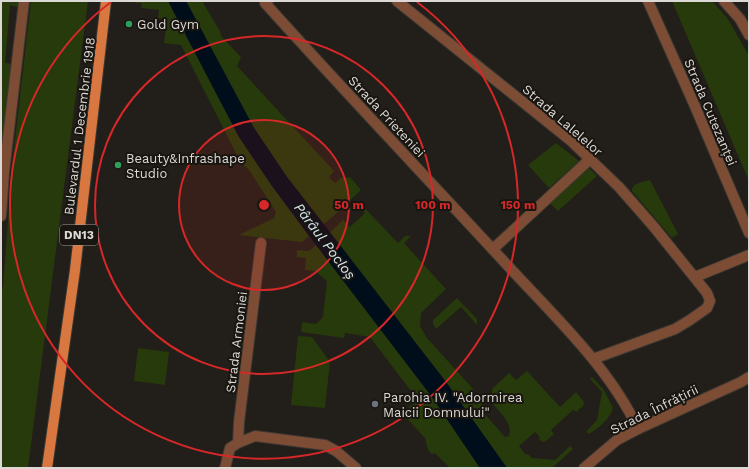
<svg xmlns="http://www.w3.org/2000/svg" width="750" height="469" font-family="'Work Sans',sans-serif">
  <style>
    .green { fill: #263a0b }
    .water { fill: #000e1c }
    .lines { fill: none; stroke-linecap: round; stroke-linejoin: round }
    .minor-casing { stroke: #3c3833; stroke-width: 12 }
    .tertiary-casing { stroke: #3c3833; stroke-width: 12 }
    .primary-casing { stroke: #3c3833; stroke-width: 12 }
    .minor { stroke: #7c4d34; stroke-width: 10 }
    .tertiary { stroke: #7c4d34; stroke-width: 10 }
    .primary { stroke: #d97740; stroke-width: 10 }
    .ring { fill: none; stroke: #d62828; stroke-width: 2 }
    .leisure-dot { fill: #2e9e5b; stroke: #191510; stroke-width: 1.5 }
    .worship-dot { fill: #6b7280; stroke: #191510; stroke-width: 1.5 }
    .labels { text-anchor: middle; stroke-width: 4; stroke-linejoin: round; paint-order: stroke }
    .shield { fill: #191510; stroke: #a19e9a; stroke-width: 1 }
    .shield-label { font-size: 12px; font-weight: bold; fill: #dbd8d5 }
    .poi-label { font-size: 13px; fill: #dbd8d5; stroke: #191510; text-anchor: start }
    .street-label { font-size: 13px; fill: #dbd8d5; stroke: #191510 }
    .water-label { font-size: 14px; font-style: italic; fill: #d3e6f3; stroke: #191510 }
    .centre { fill: #d62828; stroke: #191510; stroke-width: 2 }
    .ring-label { font-size: 12px; text-anchor: middle; font-weight: bold; fill: #d62828; stroke: #191510; stroke-width: 4; stroke-linejoin: round; paint-order: stroke }
  </style>
  <rect width="100%" height="100%" fill="#221e19"/>
  <path class="green" d="M1 1H21L19 8 10 5 5 63 14 64 1 156Z
    M31 1H88L28 468H1V294L3 287 12 166Z
    M136 1H168L239 137 272 186 309 236 302 242 239 235 274 218 276 212 249 170 240 161 181 45 164 43 167 19 158 18 159 10 141 8 142 3H135Z
    M186 1H202L220 31 221 36 241 57 237 66 334 171 329 177 335 183 341 178 350 177 361 190 345 205 339 200 334 205 339 211 324 224 287 177 254 128Z
    M672 1H712L728 19 749 56V181Z
    M556 143 579 161 549 188 528 165Z
    M589 168 597 176 558 211 550 203Z
    M650 180 678 234 672 238 632 191C632 183 643 182 650 180Z
    M360 203 398 243 405 236H411L404 243 446 289 421 313 420 326 427 338 474 390 468 395 476 405 482 400 483 412 505 437 509 436C513 423 500 412 492 403V389L509 373 516 380 527 371 560 407 576 392 584 402 583 406 576 412 573 410 551 430 554 434 546 441 542 442 539 439 540 437 535 432 519 446 526 455 528 454 532 458 555 460 570 446 573 449 552 468H507L446 382 330 232 343 220 350 227 365 213 358 206Z
    M316 245 432 397 480 468H450L435 453 432 454 428 450 425 438 403 414 417 399 370 337 345 333 344 338 301 332 302 322 316 324 323 317 327 281 315 271 305 270 306 258 297 257V250L309 251Z
    M457 298 477 319V325L461 307 436 329 433 324V320Z
    M298 336 312 337 330 362 325 408 291 405Z
    M138 348 169 352 165 385 134 381Z
    M592 377 604 390 613 408C609 421 599 427 589 434L586 432 597 420 602 392 590 379Z"/>
  <path class="water" d="M168 1H186L254 128 287 177 446 382 507 468H480L432 397 316 245 272 186 239 137Z"/>
  <g class="lines">
    <defs>
      <path id="minor" d="M268 1 265 3C345 92 428 179 509 267 554 316 610 368 638 429
        M397 1 570 140 619 187 654 227 707 293 710 301 707 308 690 320 675 329 593 359
        M724 1 740 19 749 35
        M1 216 4 172 24 1
        M493 249 590 159
        M695 277 749 255
        M238 443 239 422 261 243
        M225 468 230 448 238 443 255 436 325 445 336 451 356 468"/>
      <path id="tertiary" d="M648 1 694 104 749 233
        M584 468 617 440 638 429 741 382 749 377"/>
      <path id="primary" d="M47 468 75 270 106 1"/>
    </defs>
    <use href="#minor" class="minor-casing"/>
    <use href="#tertiary" class="tertiary-casing"/>
    <use href="#primary" class="primary-casing"/>
    <use href="#minor" class="minor"/>
    <use href="#tertiary" class="tertiary"/>
    <use href="#primary" class="primary"/>
  </g>
  <circle cx="264" cy="205" r="85" fill="#d62828" fill-opacity=".12"/>
  <g class="ring">
    <circle cx="264" cy="205" r="85"/>
    <circle cx="264" cy="205" r="169"/>
    <path d="M417 2A254 254 0 1 1 111 2"/>
  </g>
  <g class="leisure-dot">
    <circle cx="129" cy="24" r="4"/>
    <circle cx="118" cy="165" r="4"/>
  </g>
  <circle class="worship-dot" cx="375" cy="404" r="4"/>
  <g class="labels">
    <rect class="shield" x="60" y="225" width="38" height="20" rx="3"/>
    <g class="shield-label">
      <text x="79" y="239">DN13</text>
    </g>
    <g class="poi-label">
      <text x="137" y="29">Gold Gym</text>
      <text x="126" y="163">Beauty&amp;Infrashape<tspan x="126" dy="15">Studio</tspan></text>
      <text x="383" y="402">Parohia IV. "Adormirea<tspan x="383" dy="15">Maicii Domnului"</tspan></text>
    </g>
    <g class="street-label">
      <text transform="translate(711 112) rotate(67)" y="5">Strada Cutezanței</text>
      <text transform="translate(387 116) rotate(47)" y="5">Strada Prieteniei</text>
      <text transform="translate(563 120) rotate(41)" y="5">Strada Lalelelor</text>
      <text transform="translate(79 126) rotate(-83)" y="5">Bulevardul 1 Decembrie 1918</text>
      <text transform="translate(236 342) rotate(-83)" y="5">Strada Armoniei</text>
      <text transform="translate(654 409) rotate(-26)" y="5">Strada Înfrățirii</text>
    </g>
    <g class="water-label">
      <text transform="translate(325 241) rotate(53)" y="5">Pârâul Pocloș</text>
    </g>
  </g>
  <circle cx="264" cy="205" r="6" class="centre"/>
  <g class="ring-label">
    <text x="349" y="209">50 m</text>
    <text x="433" y="209">100 m</text>
    <text x="518" y="209">150 m</text>
  </g>
  <rect width="750" height="469" fill="none" stroke="#dbd8d5" stroke-width="4"/>
</svg>
